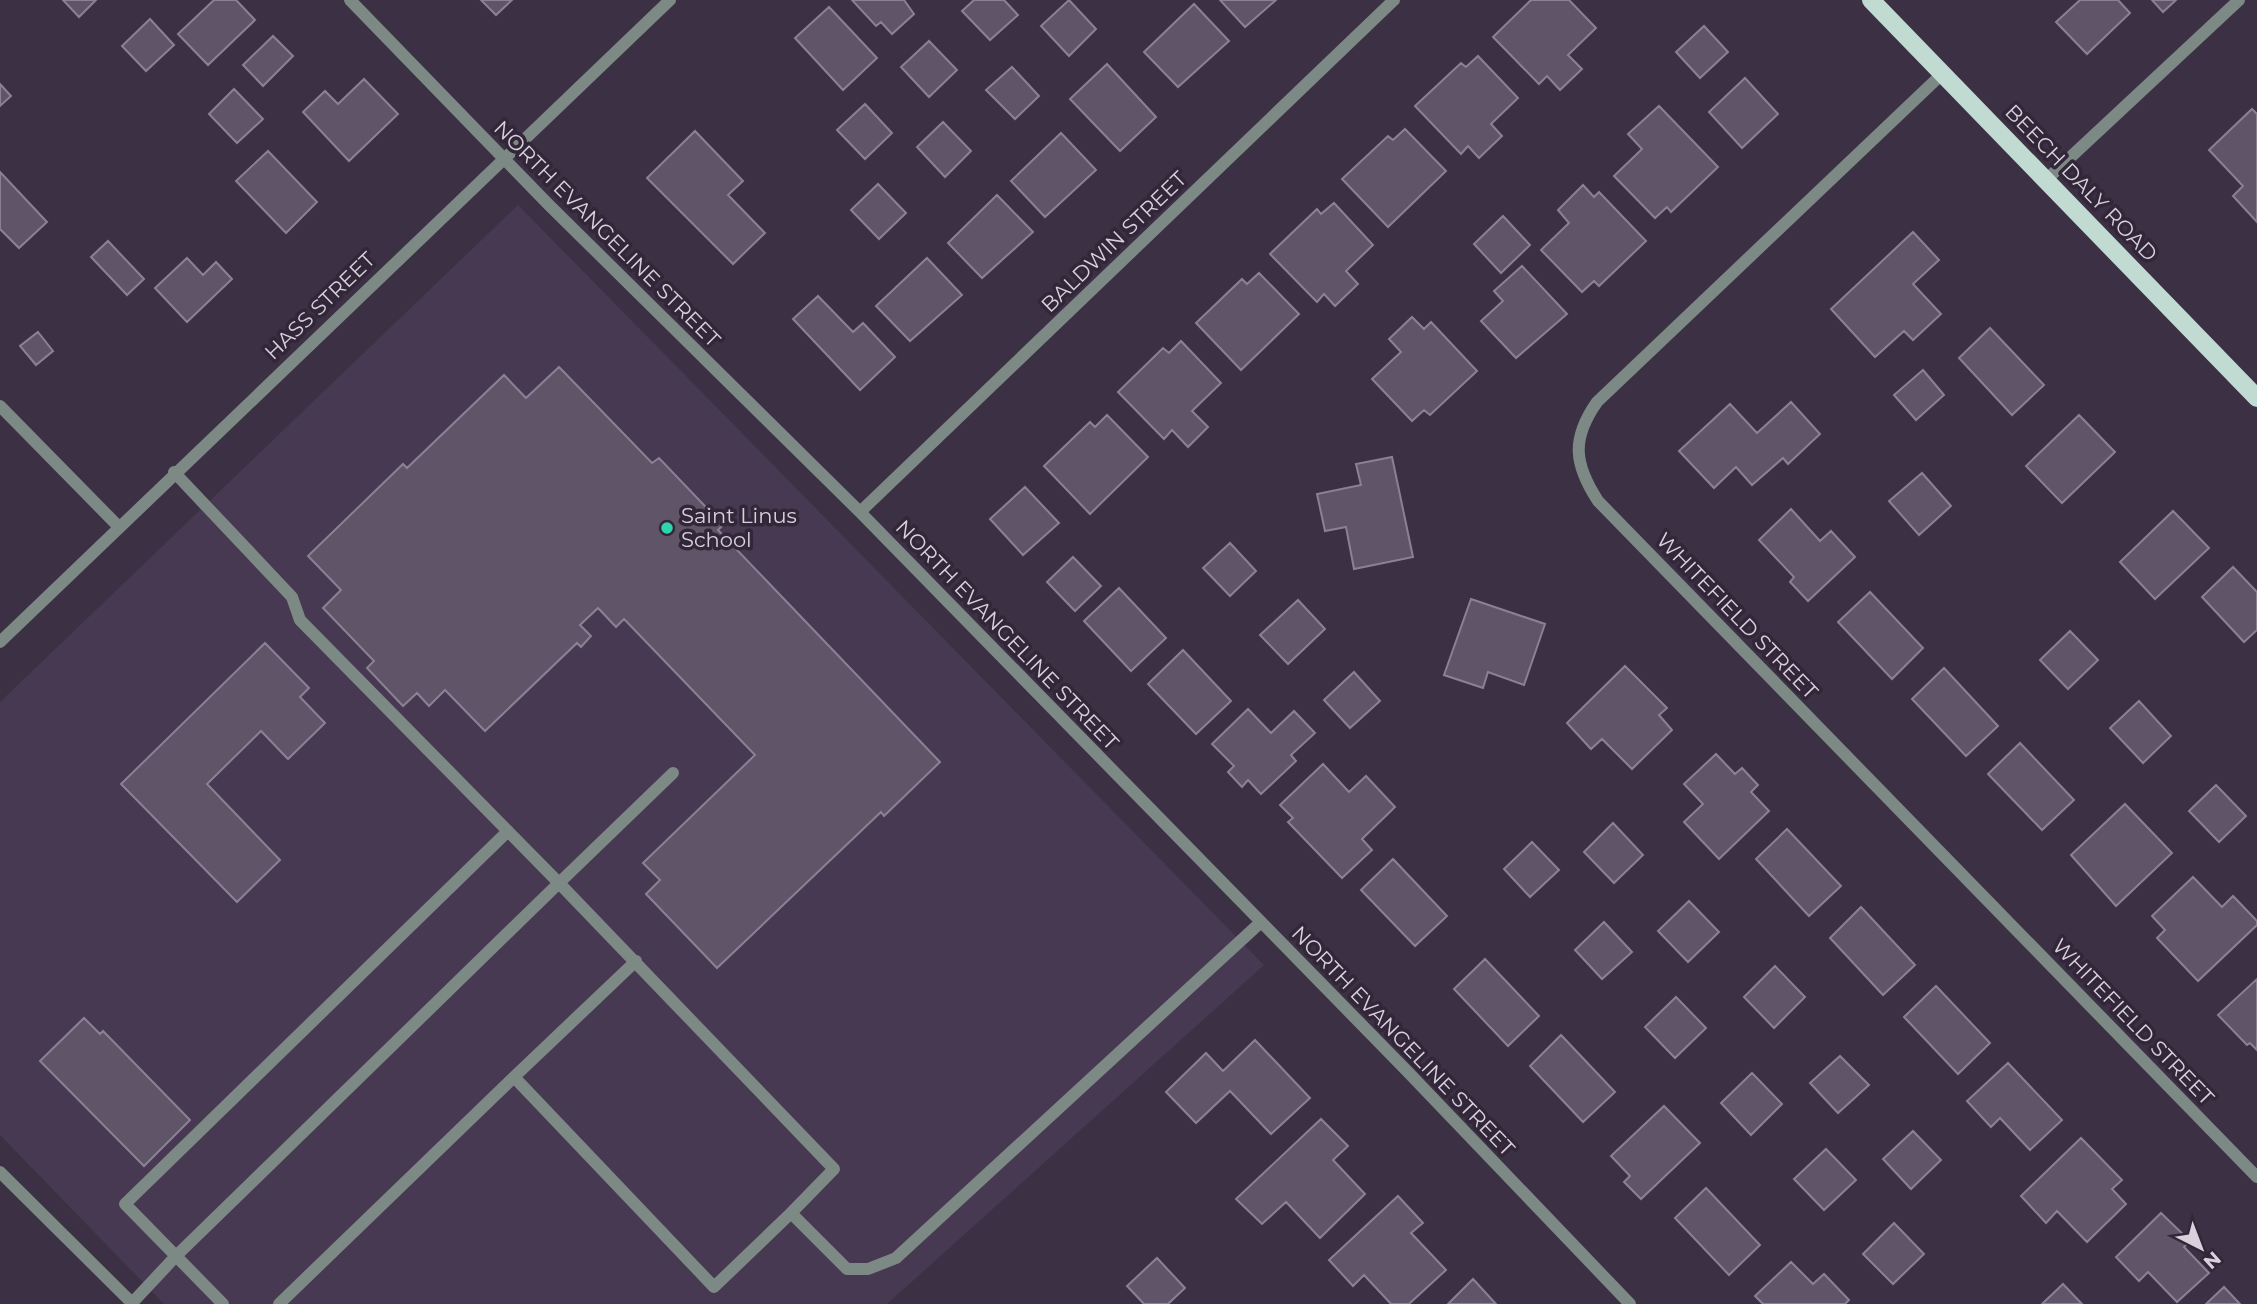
<svg xmlns="http://www.w3.org/2000/svg" width="2257" height="1304" font-family="Montserrat,sans-serif">
  <style>
    .built { fill: #473951 }
    .building { fill: #605568; stroke: #8c8095; stroke-width: 2 }
    .lines { fill: none; stroke-linecap: round; stroke-linejoin: round }
    .minor { stroke: #7d8984; stroke-width: 12 }
    .major { stroke: #c2dbd2; stroke-width: 18 }
    .poi-dot { fill: #2ed4aa; stroke: #322739; stroke-width: 2.5 }
    .labels { text-anchor: middle; stroke-width: 7; stroke-linejoin: round; paint-order: stroke }
    .street-label { font-size: 21px; fill: #d8d1dd; stroke: #322739 }
    .poi-label { font-size: 21px; fill: #d8d1dd; stroke: #322739; text-anchor: start }
  </style>
  <rect width="100%" height="100%" fill="#3c3144"/>
  <path class="built" d="M518 205 1264 965 887 1304H164L0 1135V702Z"/>
  <path class="building" d="M63 0H96L79 17Z
    M214 0H236L255 20 208 65 178 34Z
    M481 0H512L496 15Z
    M852 0H904L914 14 892 34 881 22 876 26Z
    M974 0H1004L1018 15 990 40 962 11Z
    M1069 0 1096 29 1069 56 1041 26Z
    M1220 0H1276L1245 27Z
    M1531 0H1569L1596 28 1568 55 1582 69 1560 90 1547 76 1539 84 1493 37Z
    M2080 0H2118L2130 13 2087 54 2056 22Z
    M2152 0H2176L2163 12Z
    M1194 4 1229 41 1178 87 1144 52Z
    M829 7 877 58 843 90 795 38Z
    M150 19 174 45 146 71 122 46Z
    M1704 26 1728 52 1700 78 1676 52Z
    M273 36 293 56 263 86 243 65Z
    M929 41 957 70 929 97 901 67Z
    M1478 56 1518 98 1491 124 1502 136 1479 158 1468 146 1461 154 1415 106 1461 63 1466 67Z
    M1107 64 1156 117 1120 151 1070 99Z
    M1012 67 1039 96 1015 119 986 90Z
    M1745 78 1778 114 1742 148 1709 112Z
    M364 79 398 114 349 161 303 112 325 91 338 104Z
    M0 84 11 96 0 106Z
    M234 89 263 119 237 143 209 114Z
    M865 104 892 133 865 159 837 130Z
    M1659 106 1718 167 1671 212 1667 207 1655 218 1614 176 1642 149 1628 134Z
    M2252 109 2257 114V222L2233 196 2243 186 2209 150Z
    M943 122 971 151 945 177 917 147Z
    M1405 129 1446 171 1388 227 1342 179 1388 136 1393 140Z
    M695 131 743 181 728 195 765 233 733 264 647 178Z
    M1061 133 1096 170 1045 217 1011 181Z
    M268 151 317 202 286 233 236 181Z
    M0 172 47 222 19 248 0 229Z
    M878 184 906 213 879 239 851 210Z
    M1583 185 1594 197 1599 192 1646 241 1599 286 1594 281 1582 292 1541 250 1569 223 1558 210Z
    M997 195 1033 232 982 278 948 243Z
    M1334 203 1373 245 1346 271 1358 284 1335 306 1324 294 1317 302 1270 254 1317 209 1321 214Z
    M1503 216 1530 245 1501 273 1474 244Z
    M1913 232 1939 260 1913 284 1941 314 1913 340 1904 331 1875 357 1831 309Z
    M108 241 144 279 127 295 91 257Z
    M187 258 203 275 216 262 232 279 187 322 155 288Z
    M927 258 962 295 910 341 876 306Z
    M1522 266 1567 314 1516 358 1481 321 1503 301 1494 291Z
    M1259 273 1299 314 1241 370 1196 323 1242 279 1247 284Z
    M818 296 853 332 863 323 895 357 860 390 793 319Z
    M1412 317 1424 329 1431 322 1477 371 1430 415 1424 410 1412 421 1372 379 1401 352 1389 339Z
    M1990 328 2044 385 2012 415 1959 358Z
    M38 332 53 351 36 365 20 346Z
    M1181 341 1221 383 1192 411 1208 427 1188 447 1172 430 1164 439 1118 392 1163 348 1169 353Z
    M559 367 652 463 659 458 723 525 718 530 940 762 884 816 881 812 717 968 646 894 660 880 643 863 755 755 624 619 616 627 598 608 580 625 591 636 581 647 577 643 485 731 445 690 429 706 417 693 403 706 367 668 374 661 323 608 341 590 308 556 403 464 407 468 504 375 526 398Z
    M1923 370 1944 395 1916 420 1894 395Z
    M1791 402 1820 434 1788 464 1783 458 1752 485 1736 467 1714 488 1679 451 1730 404 1757 433Z
    M1107 415 1148 457 1090 514 1044 466 1090 422 1095 427Z
    M2079 415 2115 452 2062 503 2026 466Z
    M1392 457 1413 557 1354 569 1346 527 1325 531 1317 494 1361 485 1356 464Z
    M1922 473 1951 506 1919 535 1889 501Z
    M1025 487 1059 523 1023 555 990 519Z
    M1791 509 1820 541 1831 531 1855 557 1808 601 1790 582 1794 577 1759 540Z
    M2173 511 2209 548 2155 599 2120 562Z
    M1230 543 1256 571 1230 596 1203 568Z
    M1073 557 1101 586 1075 611 1047 582Z
    M2233 567 2257 592V630L2244 642 2202 597Z
    M1119 588 1166 638 1131 671 1084 621Z
    M1870 592 1923 648 1892 679 1838 622Z
    M1471 599 1545 624 1524 685 1488 672 1483 688 1444 675Z
    M1298 600 1325 629 1288 664 1260 635Z
    M2070 631 2098 660 2068 689 2040 660Z
    M265 643 309 688 300 697 325 723 288 759 261 731 207 784 280 860 237 902 121 784Z
    M1183 650 1231 701 1196 734 1148 684Z
    M1625 666 1667 708 1659 715 1672 730 1632 769 1602 739 1591 749 1567 723Z
    M1944 668 1998 726 1966 756 1912 699Z
    M1354 672 1380 701 1350 728 1324 700Z
    M2139 701 2171 736 2143 763 2110 728Z
    M1248 709 1271 733 1294 711 1315 733 1291 755 1296 761 1261 794 1248 780 1242 787 1228 772 1234 766 1212 744Z
    M2020 743 2074 800 2042 830 1988 774Z
    M1716 754 1735 774 1742 768 1758 785 1751 792 1769 811 1719 859 1684 822 1703 804 1684 784Z
    M1323 764 1349 792 1366 776 1395 807 1362 839 1372 850 1342 878 1288 822 1293 818 1280 805Z
    M2216 785 2246 816 2219 842 2189 811Z
    M2125 804 2172 853 2116 906 2071 855Z
    M1613 823 1643 855 1614 883 1584 852Z
    M1787 829 1841 886 1809 916 1756 859Z
    M1532 842 1559 870 1530 897 1504 869Z
    M1393 859 1447 916 1415 946 1361 890Z
    M2193 877 2222 907 2233 896 2257 921V925L2198 981 2157 938 2165 930 2152 916Z
    M1689 901 1719 932 1688 962 1658 931Z
    M1861 907 1915 965 1883 995 1830 938Z
    M1604 922 1632 952 1602 979 1575 950Z
    M1485 959 1539 1016 1508 1046 1454 989Z
    M1775 966 1805 997 1774 1028 1744 997Z
    M2257 979V1050L2250 1043 2247 1045 2218 1015Z
    M1936 986 1990 1043 1958 1074 1904 1017Z
    M1676 997 1706 1028 1675 1058 1645 1027Z
    M84 1018 100 1034 103 1031 190 1120 144 1166 40 1061Z
    M1561 1035 1615 1092 1583 1122 1530 1066Z
    M1255 1040 1310 1098 1271 1134 1230 1091 1196 1123 1166 1092 1206 1053 1223 1071Z
    M1840 1056 1869 1085 1838 1113 1810 1083Z
    M2008 1063 2062 1120 2030 1150 2000 1118 1991 1127 1967 1101Z
    M1752 1073 1782 1104 1751 1135 1721 1103Z
    M1664 1106 1700 1143 1641 1199 1624 1182 1630 1176 1611 1156Z
    M1321 1119 1348 1146 1333 1160 1365 1194 1320 1238 1286 1202 1262 1224 1236 1199Z
    M1913 1131 1941 1160 1911 1189 1883 1159Z
    M2081 1138 2122 1180 2112 1189 2126 1204 2087 1242 2057 1211 2046 1223 2021 1196Z
    M1826 1149 1856 1180 1824 1210 1794 1179Z
    M1706 1188 1760 1245 1729 1275 1675 1218Z
    M1398 1196 1423 1223 1411 1233 1446 1270 1409 1304H1391L1364 1275 1353 1286 1329 1260Z
    M2161 1213 2190 1241 2184 1247 2209 1273 2177 1302 2148 1272 2139 1281 2116 1257Z
    M1894 1223 1924 1254 1893 1284 1863 1254Z
    M1157 1258 1185 1288 1168 1304H1144L1127 1286Z
    M1791 1262 1813 1284 1824 1274 1849 1300 1845 1304H1763L1755 1296Z
    M1473 1279 1496 1304H1448Z
    M2063 1284 2082 1304H2042Z
    M2224 1287 2240 1304H2206Z"/>
  <g class="lines">
    <path class="minor" d="M350 0 549 205 860 512 1407 1071 1630 1304
      M1942 74 1597 402C1571 439 1574 464 1598 501L2257 1177
      M2046 180 2239 0
      M0 406 119 527
      M174 472 292 597 300 620 559 883 673 773
      M860 512 1394 0
      M0 642 670 0
      M514 1077 636 961
      M0 1172 133 1304
      M132 1303 176 1256 559 883 834 1169 791 1213 847 1269H868L896 1258 1261 922
      M223 1304 125 1204 508 831
      M279 1304 514 1077 714 1287 791 1213"/>
    <path class="major" d="M1871 0 2257 398"/>
  </g>
  <circle class="poi-dot" cx="667" cy="528" r="7"/>
  <g class="labels">
    <g class="street-label">
      <text transform="translate(2081 183) rotate(46)" y="7">BEECH DALY ROAD</text>
      <text transform="translate(607 234) rotate(45)" y="7">NORTH EVANGELINE STREET</text>
      <text transform="translate(1114 242) rotate(-44)" y="7">BALDWIN STREET</text>
      <text transform="translate(320 306) rotate(-44)" y="7">HASS STREET</text>
      <text transform="translate(1737 616) rotate(46)" y="7">WHITEFIELD STREET</text>
      <text transform="translate(1007 635) rotate(46)" y="7">NORTH EVANGELINE STREET</text>
      <text transform="translate(2133 1022) rotate(46)" y="7">WHITEFIELD STREET</text>
      <text transform="translate(1403 1041) rotate(46)" y="7">NORTH EVANGELINE STREET</text>
    </g>
    <g class="poi-label">
      <text x="681" y="523">Saint Linus<tspan x="681" dy="24">School</tspan></text>
    </g>
  </g>
  <g transform="translate(2201 1248) rotate(138)" stroke="#322739" stroke-width="5" paint-order="stroke">
  <path d="M0-5L12 26L0 18L-12 26Z" fill="#d8d1dd"/>
  <text y="-10" font-size="19" font-weight="bold" text-anchor="middle" fill="#d8d1dd">N</text>
  </g>
</svg>
